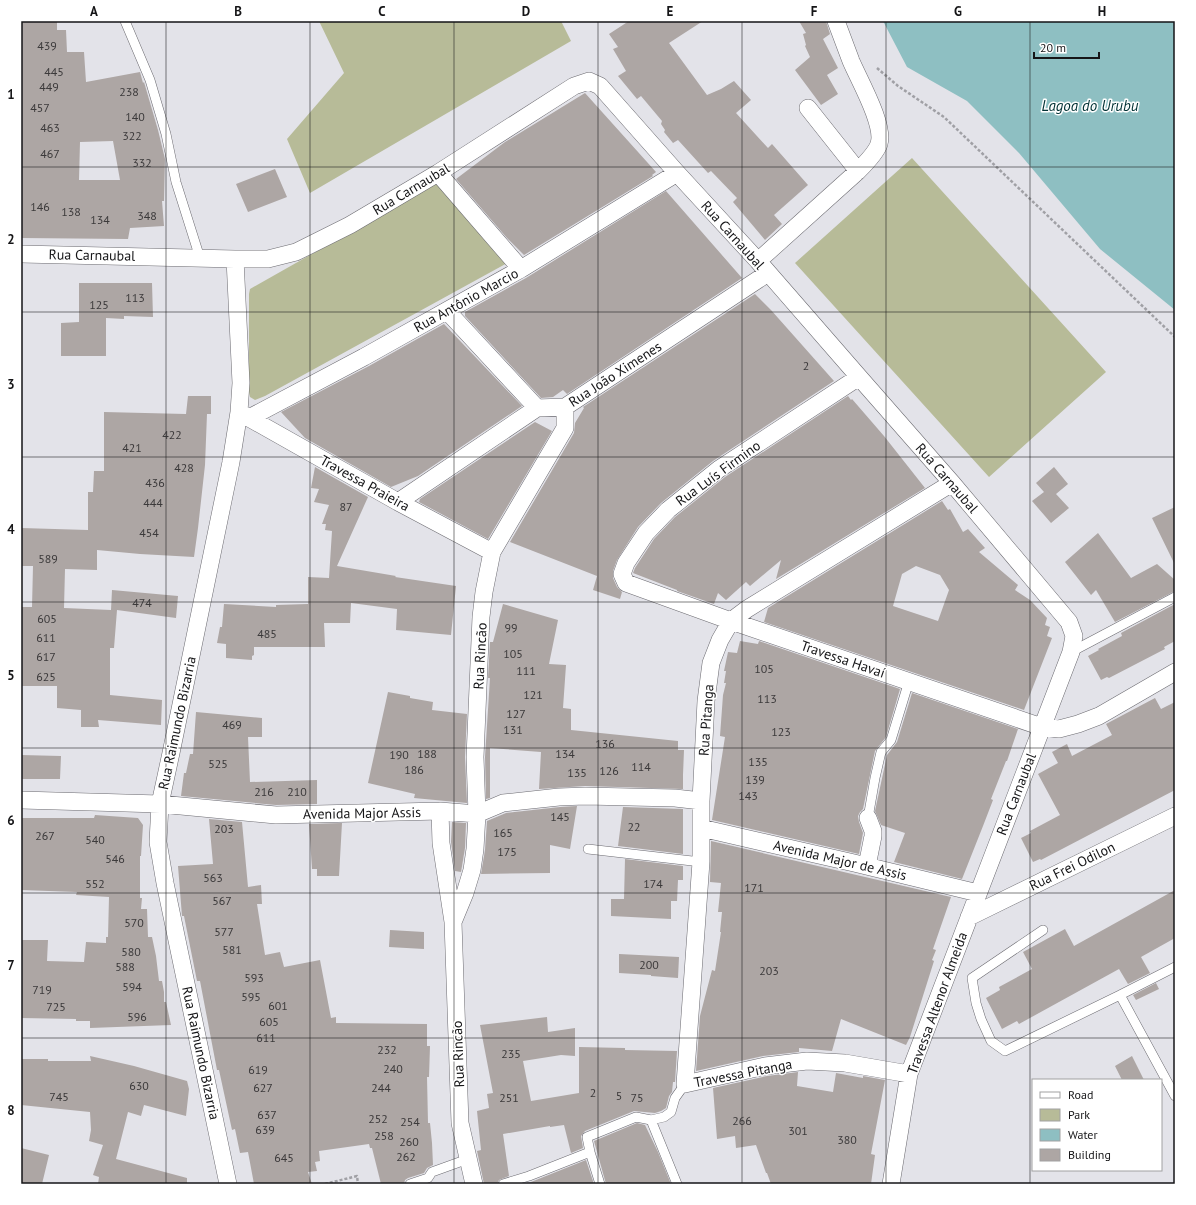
<svg xmlns="http://www.w3.org/2000/svg" width="1196" height="1205" font-family="'PT Sans',sans-serif">
  <style>
    .green { fill: #b7bb98 }
    .water { fill: #8ebfc2 }
    .building { fill: #ada6a4; fill-rule: evenodd }
    .lines { fill: none; stroke-linecap: round; stroke-linejoin: round }
    .lane-casing { stroke: #6c6b71; stroke-width: 10 }
    .street-casing { stroke: #6c6b71; stroke-width: 18 }
    .path { stroke: #a0a0a5; stroke-width: 2.5; stroke-dasharray: 3 2; stroke-linecap: butt }
    .lane { stroke: #fff; stroke-width: 9 }
    .street { stroke: #fff; stroke-width: 17 }
    .grid { fill: none; stroke: #151517; stroke-width: 1; stroke-opacity: 0.55 }
    .labels { text-anchor: middle; stroke-width: 3; stroke-linejoin: round; paint-order: stroke }
    .number-label { font-size: 12px; fill: #3b393a }
    .street-label { font-size: 14px; fill: #151517; stroke: #fff }
    .water-label { font-size: 15px; font-style: italic; fill: #003134; stroke: #fff }
    .neatline { fill: none; stroke: #151517; stroke-width: 1.5 }
    .grid-label { font-size: 13px; text-anchor: middle; font-weight: bold; fill: #151517 }
  </style>
  <rect width="100%" height="100%" fill="#e3e3e9"/>
  <path class="green" d="M319 21H561L571 41 310 193 287 139 344 73Z
    M912 158 1106 372 989 477 795 263Z
    M439 182 511 261 265 396 255 400 250 397 249 392V294L250 289Z"/>
  <path class="water" d="M883 21H1175V310L1100 249 1019 153 967 101 907 67Z"/>
  <path class="building" d="M21 21H57V30H66L67 52H84L86 82 140 72 143 83 144 82 158 130 165 159 164 201H162L164 226 130 228 128 239 21 238ZM113 141 120 180H79L80 142Z
    M629 21H703L669 43 707 95 721 89 734 81 751 100 736 113 768 148 772 144 808 185 774 215 782 224 765 240 733 202 737 198 711 171 708 173 678 140 673 143 664 132 665 130 661 124 662 121 641 96 637 99 618 76 626 71 613 49 618 47 609 34Z
    M799 21H826L830 34 823 39 838 68 827 75 838 94 821 105 795 70 810 57 805 46 806 45 803 34 806 33Z
    M585 93 656 172 652 175 653 176 524 255 507 238 456 179 505 142Z
    M275 169 287 197 248 212 236 184Z
    M666 191 742 278 567 394 563 390 553 397 541 398 465 316V312L526 278Z
    M79 283H152L153 317 124 316V319L106 318V356H61V323L79 322Z
    M755 294 771 310 834 381 713 461 661 503 638 527 617 560 613 571V578L617 587 622 592 620 599 593 590 597 576 510 542 574 433 575 423 584 408 583 407Z
    M444 324 522 406 418 476 391 487 305 438 281 412 369 366Z
    M188 396H211V414H207L205 465 198 528 194 557 140 554 97 550V570L65 569 64 608 111 610 112 590 178 596 176 618 117 610 114 648H110V695L162 700 161 725 98 720 99 727H81V710L57 708V686H21V607H32L33 566H21V528L88 530V492H93L94 471H104V412L186 414Z
    M848 396 851 400 852 399 884 436 925 488 776 579 781 560 750 586 746 582 726 600 718 593 714 604 677 591V590L633 573 635 568 654 539 675 517 725 477Z
    M535 422 552 431 488 539 419 502 420 499Z
    M315 467 368 497 337 566 396 576 395 577 456 586 451 635 396 630 397 609 351 603 350 623H324L325 647H254V655L252 656V660L226 658V644L217 643 220 627H222L224 604 276 607V605L308 604V577L329 578 332 531 325 530 326 524H322L329 505 314 502 319 489 311 488Z
    M1054 467 1068 484 1056 494 1069 508 1051 523 1032 501 1044 492 1036 483Z
    M942 501 948 510 950 509 963 532 968 529 985 548 979 552 1018 585 1015 590 1030 600 1047 618 1045 625 1050 627 1047 636 1052 638 1024 710 764 622 768 608ZM916 566 940 575 949 590 938 621 893 606 902 574Z
    M1175 507V565L1152 518Z
    M1098 533 1131 578 1157 564 1175 580V591L1115 622 1096 590 1091 595 1065 562Z
    M503 604 558 620 549 664 566 665 563 708 571 709V730L678 741V750H684L683 775V789L585 786 539 789 541 752 490 748V798L486 799 485 757 490 678H488L490 642H493Z
    M1175 604V641L1164 647 1165 649 1109 678 1107 677 1101 680 1088 656 1099 650 1098 649 1122 636 1121 633Z
    M740 641 758 644 759 641 900 689 886 737 875 751 863 809 860 812 858 816 859 822 863 833 859 854 712 820 725 737 720 736 723 695 726 683H724L726 671H724L728 652 737 653Z
    M388 692 410 696V698L433 702 432 710 467 714 465 757 467 803 414 798 415 794 368 783Z
    M912 693 1018 729 1007 761H1006L991 799 993 800 983 826 962 879 894 862 905 833 881 825 875 811 887 755 897 742Z
    M1155 698 1161 709 1175 702V790L1041 860 1040 859 1033 862 1021 838 1031 833 1030 831 1060 815 1038 774 1058 763 1052 752 1067 744 1072 756 1112 735 1106 724Z
    M196 712 262 718V737H248L250 782 317 780V804L276 805 181 796 184 773H186L190 754H193Z
    M21 755 61 756 60 779H21Z
    M577 806 570 849 550 845V873L481 874 485 850 487 821 506 813 560 807Z
    M623 807 683 809V854L618 846Z
    M95 815 138 818 143 825 141 856H140V898H142L141 909H147L148 937H152L156 956 159 981H162L164 992V1002H166L171 1025 90 1028V1021H76V1019L21 1018V940H48L47 961 84 962 86 942 106 943V937H108L109 897 76 895 77 892 21 890V818H94Z
    M209 819 242 822 248 887 261 885 262 904H257L265 955 280 952 284 967 320 960 331 1018 336 1017V1023L427 1024V1046H430L429 1077H427L428 1123H430L432 1143 433 1165 427 1168 424 1173 408 1178 405 1180 404 1184H381L372 1148H370L369 1144 319 1151 320 1161 315 1162 317 1171 308 1172 312 1184H254L248 1152 240 1153 235 1129 232 1130 219 1070H217L200 981H197L184 916H182L178 866 213 864Z
    M452 822 466 823 465 848 461 872 455 871 451 842Z
    M342 823 339 876H317V869H312L309 824Z
    M711 841 951 897 933 949 936 950 932 960 934 961 910 1037 906 1045 841 1019 832 1051 799 1048V1052L763 1056 696 1071 700 1016 712 970 715 971 721 932H720L722 912H718L721 883 710 882Z
    M625 859 683 866V880H678L677 901H671V919L611 916V899H624Z
    M1175 890V938L1141 957 1150 973 1128 984 1119 969 1019 1024 1017 1021 1002 1029 986 998 1000 990 999 987 1032 969 1023 952 1065 929 1074 946Z
    M390 930 424 932V949L389 947Z
    M619 954 679 957 678 978 651 976V975L619 973Z
    M1156 983 1159 989 1136 1000 1133 995Z
    M547 1017 548 1032 575 1028V1056L561 1055 523 1061 531 1101 579 1093V1047L625 1048V1050L677 1051 675 1082H673L672 1092 669 1096 666 1108 661 1111 655 1113 634 1111 585 1131 581 1136 583 1148 571 1153 564 1125 550 1127V1126L503 1134 509 1176 499 1180 497 1184H484L477 1151 481 1150 477 1111 489 1108 487 1094 493 1093 480 1025Z
    M90 1056 134 1066 187 1081 189 1089 186 1116 144 1105 141 1116 128 1112 116 1159 187 1178V1184H98L99 1177 93 1175 103 1145 89 1141 91 1130 90 1112 21 1105V1059H48V1061H91Z
    M1132 1056 1144 1080H1122L1115 1066Z
    M798 1072 797 1086 833 1092 836 1073 863 1078V1076L885 1080 871 1154 875 1155 871 1184H771L767 1173H766L756 1145 736 1148 735 1136 717 1139 713 1088 767 1076Z
    M637 1123 645 1125 658 1152 671 1184H606L594 1141Z
    M21 1148 49 1155 42 1184H21Z
    M586 1160 594 1184H523L531 1182Z"/>
  <g class="lines">
    <defs>
      <path id="lane" d="M125 21 150 80 166 134 176 182 200 258
        M1071 652 1175 597
        M868 818 875 778 881 752 891 740 909 681
        M588 849 701 862
        M1043 930 972 978 976 1003 981 1019 991 1041 1005 1051 1120 995
        M1175 967 1120 995 1175 1096
        M651 1120 677 1184
        M410 1184 428 1178 432 1172 468 1159
        M503 1184 529 1176 590 1152
        M600 1184 590 1152 587 1137 636 1117 651 1120 664 1117 671 1112 675 1098 685 1084"/>
      <path id="street" d="M808 108 858 171
        M438 173 521 269
        M21 254 235 259H268L296 252 350 225 438 173 574 86 589 81 600 86 677 173 758 261 859 377 952 483 1069 622 1074 636 1071 652 909 1074 891 1184
        M758 261 858 171C865 164 876 153 879 144 885 125 859 80 851 61 846 48 841 34 836 21
        M447 311 537 408
        M859 377 719 469 668 510 646 533 626 563 622 574 626 583 731 621 1042 727 1059 729 1078 724 1099 716 1175 672
        M242 414 398 502 492 552
        M249 418 364 357 521 269 677 173
        M398 502 537 408 565 407 768 273
        M21 800 160 804 276 815 440 811 477 814 503 803 559 797 585 796 675 798 701 801
        M440 811 441 843 453 922 460 1123 474 1184
        M701 828 854 863 978 893
        M867 866 873 836V831L868 818
        M969 917 1175 816
        M453 922 465 893 472 870 475 849 477 814 475 757 481 617 484 592 492 552 565 428V407
        M909 1074 845 1063 807 1061 765 1066 685 1084 701 862V801L706 701 711 663 720 640 731 621 747 609 952 483
        M228 1184 165 883 158 842 160 804 171 753 231 462 239 412 241 383 235 259"/>
    </defs>
    <use href="#lane" class="lane-casing"/>
    <use href="#street" class="street-casing"/>
    <path class="path" d="M877 68 898 86 944 117 1175 337
      M325 1184 357 1176 358 1184"/>
    <use href="#lane" class="lane"/>
    <use href="#street" class="street"/>
  </g>
  <path class="grid" d="M166 21V1184M310 21V1184M454 21V1184M598 21V1184M742 21V1184M886 21V1184M1030 21V1184M21 167H1175M21 312H1175M21 457H1175M21 602H1175M21 748H1175M21 893H1175M21 1038H1175"/>
  <g class="labels">
    <g class="number-label">
      <text x="47" y="50">439</text>
      <text x="54" y="76">445</text>
      <text x="49" y="91">449</text>
      <text x="129" y="96">238</text>
      <text x="40" y="112">457</text>
      <text x="135" y="121">140</text>
      <text x="50" y="132">463</text>
      <text x="132" y="140">322</text>
      <text x="50" y="158">467</text>
      <text x="142" y="167">332</text>
      <text x="40" y="211">146</text>
      <text x="71" y="216">138</text>
      <text x="147" y="220">348</text>
      <text x="100" y="224">134</text>
      <text x="135" y="302">113</text>
      <text x="99" y="309">125</text>
      <text x="806" y="370">2</text>
      <text x="172" y="439">422</text>
      <text x="132" y="452">421</text>
      <text x="184" y="472">428</text>
      <text x="155" y="487">436</text>
      <text x="153" y="507">444</text>
      <text x="346" y="511">87</text>
      <text x="149" y="537">454</text>
      <text x="48" y="563">589</text>
      <text x="142" y="607">474</text>
      <text x="47" y="623">605</text>
      <text x="511" y="632">99</text>
      <text x="267" y="638">485</text>
      <text x="46" y="642">611</text>
      <text x="513" y="658">105</text>
      <text x="46" y="661">617</text>
      <text x="764" y="673">105</text>
      <text x="526" y="675">111</text>
      <text x="46" y="681">625</text>
      <text x="533" y="699">121</text>
      <text x="767" y="703">113</text>
      <text x="516" y="718">127</text>
      <text x="232" y="729">469</text>
      <text x="513" y="734">131</text>
      <text x="781" y="736">123</text>
      <text x="605" y="748">136</text>
      <text x="427" y="758">188</text>
      <text x="565" y="758">134</text>
      <text x="399" y="759">190</text>
      <text x="758" y="766">135</text>
      <text x="218" y="768">525</text>
      <text x="641" y="771">114</text>
      <text x="414" y="774">186</text>
      <text x="609" y="775">126</text>
      <text x="577" y="777">135</text>
      <text x="755" y="784">139</text>
      <text x="264" y="796">216</text>
      <text x="297" y="796">210</text>
      <text x="748" y="800">143</text>
      <text x="560" y="821">145</text>
      <text x="634" y="831">22</text>
      <text x="224" y="833">203</text>
      <text x="503" y="837">165</text>
      <text x="45" y="840">267</text>
      <text x="95" y="844">540</text>
      <text x="507" y="856">175</text>
      <text x="115" y="863">546</text>
      <text x="213" y="882">563</text>
      <text x="95" y="888">552</text>
      <text x="653" y="888">174</text>
      <text x="754" y="892">171</text>
      <text x="222" y="905">567</text>
      <text x="134" y="927">570</text>
      <text x="224" y="936">577</text>
      <text x="232" y="954">581</text>
      <text x="131" y="956">580</text>
      <text x="649" y="969">200</text>
      <text x="125" y="971">588</text>
      <text x="769" y="975">203</text>
      <text x="254" y="982">593</text>
      <text x="132" y="991">594</text>
      <text x="42" y="994">719</text>
      <text x="251" y="1001">595</text>
      <text x="278" y="1010">601</text>
      <text x="56" y="1011">725</text>
      <text x="137" y="1021">596</text>
      <text x="269" y="1026">605</text>
      <text x="266" y="1042">611</text>
      <text x="387" y="1054">232</text>
      <text x="511" y="1058">235</text>
      <text x="393" y="1073">240</text>
      <text x="258" y="1074">619</text>
      <text x="139" y="1090">630</text>
      <text x="263" y="1092">627</text>
      <text x="381" y="1092">244</text>
      <text x="593" y="1097">2</text>
      <text x="619" y="1100">5</text>
      <text x="59" y="1101">745</text>
      <text x="509" y="1102">251</text>
      <text x="637" y="1102">75</text>
      <text x="267" y="1119">637</text>
      <text x="378" y="1123">252</text>
      <text x="742" y="1125">266</text>
      <text x="410" y="1126">254</text>
      <text x="265" y="1134">639</text>
      <text x="798" y="1135">301</text>
      <text x="384" y="1140">258</text>
      <text x="847" y="1144">380</text>
      <text x="409" y="1146">260</text>
      <text x="406" y="1161">262</text>
      <text x="284" y="1162">645</text>
    </g>
    <g class="street-label">
      <text transform="translate(411 189) rotate(-31)" y="5">Rua Carnaubal</text>
      <text transform="translate(733 235) rotate(48)" y="5">Rua Carnaubal</text>
      <text transform="translate(92 255) rotate(1)" y="5">Rua Carnaubal</text>
      <text transform="translate(466 300) rotate(-29)" y="5">Rua Antônio Marcio</text>
      <text transform="translate(615 374) rotate(-33)" y="5">Rua João Ximenes</text>
      <text transform="translate(718 473) rotate(-36)" y="5">Rua Luís Firmino</text>
      <text transform="translate(947 478) rotate(49)" y="5">Rua Carnaubal</text>
      <text transform="translate(365 483) rotate(29)" y="5">Travessa Praieira</text>
      <text transform="translate(480 656) rotate(-87)" y="5">Rua Rincão</text>
      <text transform="translate(843 659) rotate(19)" y="5">Travessa Havaí</text>
      <text transform="translate(706 720) rotate(-86)" y="5">Rua Pitanga</text>
      <text transform="translate(177 723) rotate(-78)" y="5">Rua Raimundo Bizarria</text>
      <text transform="translate(1016 794) rotate(-69)" y="5">Rua Carnaubal</text>
      <text transform="translate(362 813) rotate(-1)" y="5">Avenida Major Assis</text>
      <text transform="translate(840 860) rotate(13)" y="5">Avenida Major de Assis</text>
      <text transform="translate(1072 866) rotate(-26)" y="5">Rua Frei Odilon</text>
      <text transform="translate(937 1003) rotate(-70)" y="5">Travessa Altenor Almeida</text>
      <text transform="translate(201 1053) rotate(78)" y="5">Rua Raimundo Bizarria</text>
      <text transform="translate(458 1054) rotate(-92)" y="5">Rua Rincão</text>
      <text transform="translate(743 1073) rotate(-11)" y="5">Travessa Pitanga</text>
    </g>
    <g class="water-label">
      <text x="1090" y="111">Lagoa do Urubu</text>
    </g>
  </g>
  <rect width="1196" height="1205" fill="none" stroke="#ffffff" stroke-width="44"/>
  <rect x="1032" y="1079" width="130" height="92" fill="#ffffff" stroke="#a1a1a2"/>
  <rect x="1040" y="1092" width="20" height="6" fill="#ffffff" stroke="#a1a1a2"/>
  <text x="1068" y="1099" font-size="12" fill="#151517">Road</text>
  <rect x="1040" y="1109" width="20" height="12" fill="#b7bb98" stroke="#a1a1a2"/>
  <text x="1068" y="1119" font-size="12" fill="#151517">Park</text>
  <rect x="1040" y="1129" width="20" height="12" fill="#8ebfc2" stroke="#a1a1a2"/>
  <text x="1068" y="1139" font-size="12" fill="#151517">Water</text>
  <rect x="1040" y="1149" width="20" height="12" fill="#ada6a4" stroke="#a1a1a2"/>
  <text x="1068" y="1159" font-size="12" fill="#151517">Building</text>
  <path d="M1034 52v6h65v-6" fill="none" stroke="#151517" stroke-width="2"/>
  <text x="1040" y="52" font-size="12" fill="#151517" stroke="#ffffff" stroke-width="3" paint-order="stroke">20 m</text>
  <rect x="22" y="22" width="1152" height="1161" class="neatline"/>
  <g class="grid-label">
    <text x="94" y="16">A</text>
    <text x="238" y="16">B</text>
    <text x="382" y="16">C</text>
    <text x="526" y="16">D</text>
    <text x="670" y="16">E</text>
    <text x="814" y="16">F</text>
    <text x="958" y="16">G</text>
    <text x="1102" y="16">H</text>
    <text x="11" y="99">1</text>
    <text x="11" y="244">2</text>
    <text x="11" y="389">3</text>
    <text x="11" y="534">4</text>
    <text x="11" y="680">5</text>
    <text x="11" y="825">6</text>
    <text x="11" y="970">7</text>
    <text x="11" y="1115">8</text>
  </g>
</svg>
